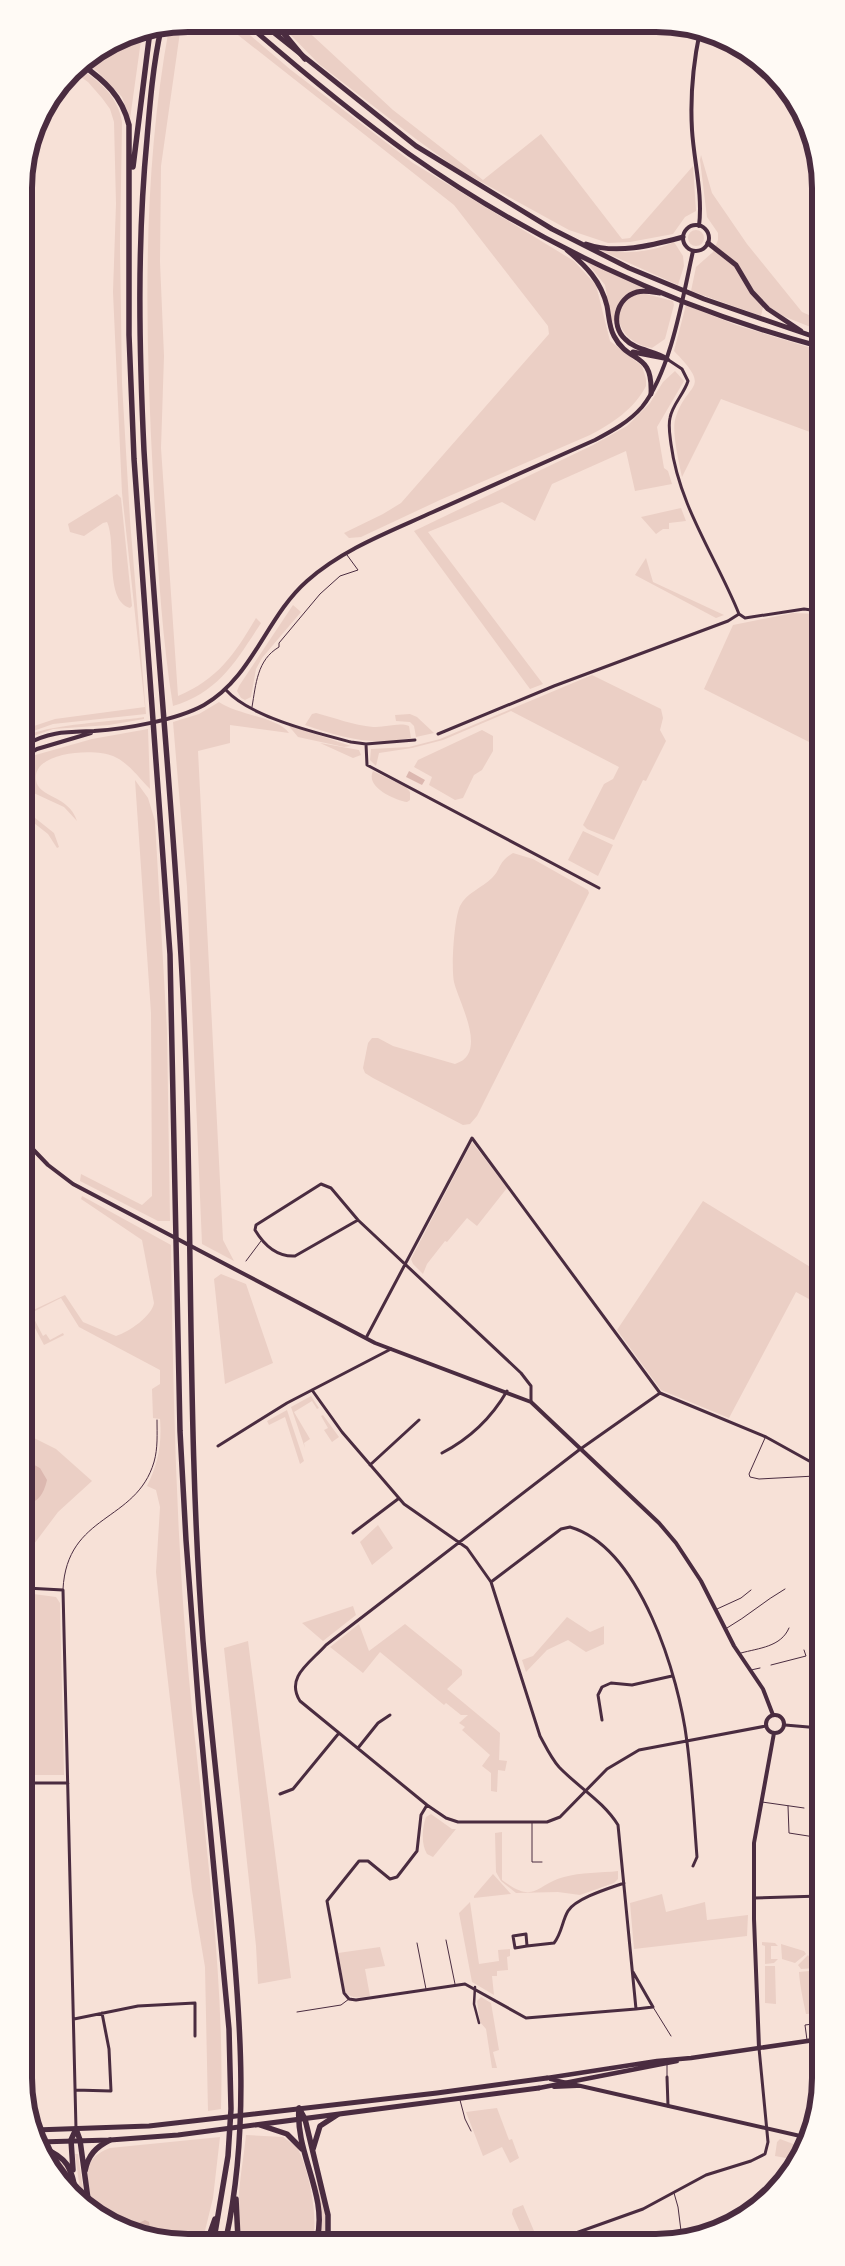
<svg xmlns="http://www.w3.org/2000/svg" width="845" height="2266" font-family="'Exo 2',sans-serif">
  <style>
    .green { fill: #ebcfc5 }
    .water { fill: #dcb8b0 }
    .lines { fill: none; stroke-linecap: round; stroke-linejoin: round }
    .service { stroke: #4a2c40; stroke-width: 1 }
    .pedestrian { stroke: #4a2c40; stroke-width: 2.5 }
    .minor { stroke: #4a2c40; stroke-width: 3 }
    .tertiary { stroke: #4a2c40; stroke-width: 4 }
    .secondary { stroke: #4a2c40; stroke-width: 4.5 }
    .primary { stroke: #4a2c40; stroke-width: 5 }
    .trunk { stroke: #4a2c40; stroke-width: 5 }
    .motorway { stroke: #4a2c40; stroke-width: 5.5 }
    .rim { fill: none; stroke: #4a2c40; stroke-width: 6 }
  </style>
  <rect width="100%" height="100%" fill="#f7e1d7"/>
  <path class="green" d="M224 24H237L291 70 413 163 574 261 596 285 610 341 642 366 646 379V386C634 409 613 423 590 435L440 500 361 537 349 538 344 533 383 514 401 503 549 334 548 326 454 205Z
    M280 24H300L393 110 483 180 541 134 622 239 630 238 693 166 696 211 685 217 673 234 630 242 608 243 569 230 456 168 416 139 319 64Z
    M181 25 161 166 160 262 164 356 161 448 178 696C218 679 234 655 256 618L261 623C236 661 219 692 173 706 161 631 157 552 153 476 145 327 142 176 169 28Z
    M142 33 130 119 122 97 97 71 83 62 126 36Z
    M78 67C99 81 118 96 122 122L120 246 122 383 130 520 146 714 53 724 25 734V729L55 719 145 707 122 493 113 292 116 204 114 122 110 109 102 98 88 82 74 72Z
    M701 155 712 193 747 244 802 312 818 319V330L783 316 764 303 761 316 691 291 696 267 713 252 718 240V233L707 217 700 160Z
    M688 238a8 8 0 1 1 16 0a8 8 0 1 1-16 0Z
    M674 242 683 256 684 266 678 285 600 250C626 254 649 253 674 242Z
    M585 260 645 288 627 296 614 321 612 322 605 285Z
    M642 293 673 301 674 305 665 339 652 348C614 342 606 300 642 293Z
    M686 305 736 325 818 350V435L721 399 682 477C679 463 672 433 675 420 686 380 714 392 674 351Z
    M675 371 684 381 657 427 664 468 668 471 672 484 635 491 626 451 552 484 535 521 502 502 428 532 543 684 530 689 414 531 593 445 627 426 650 403 663 382Z
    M117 494 121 498 132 606 130 608C104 600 117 543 107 522L103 523 84 536 70 532 68 524Z
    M681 508 686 521 669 523V529H663L656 534 641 517Z
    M646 558 653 582 724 615 716 618 635 575Z
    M293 605 301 612 262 658 256 669 251 697 245 700 241 698 237 691 239 686Z
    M793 613 819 614V747L704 689 733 625Z
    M592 675 661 709 663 718 660 730 666 741 646 781 643 780 614 840 587 829 583 825 604 784 613 779 619 767 511 711 443 740 412 748 379 753 376 766 370 760 371 749 409 747 440 739Z
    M219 702C237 715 278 717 289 733L230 725V743L198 751 223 1240 234 1261 202 1244 187 887 173 722 199 714Z
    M316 713C335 718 353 725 373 727 385 728 398 722 409 726L411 738C375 747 339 737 305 725L312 714Z
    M410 714 417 717 434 733 416 737 414 726 410 722 396 721 395 715Z
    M144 717V719L109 725 53 729 25 739C31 725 124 721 144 717Z
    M288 725 351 746 344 747 298 737Z
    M148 729 150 789C138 777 129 763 113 756 95 748 32 751 36 780 38 798 69 795 77 821L64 807 25 789V761L32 756 92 739Z
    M482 730 493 736V751L482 770 474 775 463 798 455 800 429 785 432 777 414 767 418 760Z
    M320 743 359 750 361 755 353 758Z
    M373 771 406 787 410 792V800L407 802C395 800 365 787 373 771Z
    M135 780 148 798 155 821 167 1031 170 1221H158L80 1181 81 1174 142 1205 152 1196 151 1013Z
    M25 810 54 833 59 847 57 848 48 834 25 816Z
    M583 831 613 845 598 876 568 860Z
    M513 853 533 859 588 890 589 893 477 1116 470 1124 463 1125 373 1078 365 1073 363 1068 368 1043 372 1038H378L393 1046 455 1064C489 1054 459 1003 454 982 451 968 454 919 460 906 466 893 482 888 492 878 502 868 497 863 513 853Z
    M472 1142 507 1188 477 1226 467 1218 447 1242 445 1241 427 1264 423 1274 413 1264 411 1259Z
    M82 1196 171 1245C173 1390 176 1535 189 1679 202 1822 225 1965 221 2109L208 2111 205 1967 192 1890 161 1621 156 1572 160 1507 156 1490 147 1486C158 1464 162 1444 160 1419L153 1418 152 1389 160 1384V1370L79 1327 61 1298 31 1313 43 1336 46 1334 50 1340 63 1333 64 1335 44 1345 27 1313 65 1295 83 1322 116 1336C129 1332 152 1316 154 1303L142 1240 81 1199Z
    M703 1201 820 1273V1305L796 1292 729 1418 661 1390 617 1330Z
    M221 1274 246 1284 273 1363 225 1384 214 1279Z
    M311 1396 319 1408 317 1409 312 1401 294 1412 310 1439 304 1443 305 1448 291 1407Z
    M287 1410 304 1461 300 1464 285 1417 269 1425 267 1421Z
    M323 1415 339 1437 332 1442 324 1430 328 1428 321 1416Z
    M26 1434 56 1449 92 1481 58 1512 34 1544 26 1524V1504H29L40 1468 26 1460Z
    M378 1525 393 1548 372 1565 360 1542Z
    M26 1593 56 1597 60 1603 64 1775H26Z
    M353 1606 356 1615 323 1641 302 1623Z
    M567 1617 590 1632 604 1626V1644L586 1652 568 1640 547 1650 526 1672 522 1660 533 1656Z
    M359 1624 369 1651 405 1624 462 1670V1675L447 1689 500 1733 499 1760 507 1761 505 1771 498 1770 497 1792 491 1791V1773L482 1766 490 1755 462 1730 465 1727 459 1723 468 1715H461L446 1703 444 1705 380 1652 363 1673 330 1647Z
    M248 1641 291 1978 258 1984 256 1946 224 1648Z
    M431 1814 452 1829H456L433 1857 427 1854C421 1844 422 1828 426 1817Z
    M502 1832V1880C535 1905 535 1885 564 1877 581 1872 601 1873 618 1871V1879L614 1883 580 1895 558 1892 516 1893 501 1881 496 1872 495 1833Z
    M493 1874 511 1894 474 1898V1896Z
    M662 1894 666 1912 705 1902 707 1920 748 1915 747 1936 634 1949 630 1903Z
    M470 1902 479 1964 499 1961 498 1950 510 1949V1956L507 1957 508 1970 497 1971V1976H492L494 1995 472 1982 459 1913Z
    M762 1942 775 1943 778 1946H771V1959H778L774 1963 765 1964V1946L762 1945Z
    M781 1944 804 1951 806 1954 795 1963 782 1959Z
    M811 1946H821V1966L810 1951Z
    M380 1947 385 1966 365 1969 370 1996C360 1997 353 2000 345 1992L338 1953Z
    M808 1955 816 1968 801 1969 798 1965Z
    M765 1966H775L776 2004 765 2003Z
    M819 1970 821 2013 806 2014C803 1999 800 1987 799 1972Z
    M481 1997 491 2003 499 2050 493 2052 497 2068H492L486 2029 480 2022 477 2001Z
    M497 2108 509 2140 512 2139 519 2158 510 2163 502 2147 483 2156 466 2112Z
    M246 2135 283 2137 297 2147C309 2170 318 2214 313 2239H242C233 2210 243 2166 246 2135Z
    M220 2137 213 2198 203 2239H157L152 2238V2232L135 2229V2232L115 2225 93 2209C88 2181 78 2160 110 2148Z
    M780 2139 804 2148 797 2160 775 2156 777 2142Z
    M75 2154H78L83 2189 80 2190Z
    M58 2158 70 2174 74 2195 61 2180Z
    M316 2176 325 2212V2239H319L322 2219Z
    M523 2205 537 2238 523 2239 512 2214 513 2209Z"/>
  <path class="water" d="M409 771 425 780 422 785 406 777Z
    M26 1460 40 1468 47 1480C44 1492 40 1502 26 1504Z
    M145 2220 149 2222 152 2238 135 2232 139 2223Z"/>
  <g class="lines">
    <path class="service" d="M252 707C256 684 257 660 279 647V643L320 594 340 576 358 570 347 555
      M246 1261 261 1241
      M765 1438 749 1474 750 1477 759 1479 815 1476 820 1473
      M63 1589C67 1513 136 1523 154 1462 158 1448 157 1434 157 1420
      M717 1609 741 1598 751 1590
      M727 1628C748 1616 764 1601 785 1589
      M741 1653C759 1648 781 1647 789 1628
      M771 1665 806 1656 804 1650
      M751 1670 760 1668
      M762 1802 804 1808
      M788 1806 789 1833 821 1838
      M532 1823V1862H542
      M446 1940 455 1984
      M417 1943 426 1989
      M653 2007 671 2036
      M297 2012 341 2005 349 1999
      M807 2040 805 2025 821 2023
      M667 2065V2076
      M460 2100 465 2119 471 2131
      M674 2193 678 2207 682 2239"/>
    <path class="pedestrian" d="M475 1987 474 2004 479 2023"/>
    <path class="minor" d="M667 359 682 369 688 381C684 394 672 405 670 418 668 426 670 436 671 444 679 506 716 557 739 614L745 618 804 609 819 611
      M226 690C250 717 316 733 351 742L366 744 415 740
      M438 734 554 686 728 621 739 614
      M366 744 367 765 599 888
      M321 1184 331 1188 358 1220 295 1256C276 1257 264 1245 255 1230L256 1225Z
      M358 1220 521 1373 531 1386V1402
      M366 1338 472 1138 660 1393 766 1437 820 1467
      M312 1390 342 1432 404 1504 467 1548 491 1582 540 1736C546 1747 551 1758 559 1767 578 1787 603 1801 618 1825L636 2009 653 2007 633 1972
      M660 1393 579 1450 326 1645C310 1663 285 1677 300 1701L427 1805 446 1818 458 1822H547L560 1817 607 1769 639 1750 766 1726
      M218 1446 287 1403 391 1349
      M442 1453C469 1439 492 1417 507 1391
      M370 1465 419 1420
      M353 1533 398 1499
      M491 1582 561 1529 570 1527C641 1548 679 1677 687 1742 692 1780 694 1819 697 1857L693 1866
      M26 1588 63 1590 76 2129
      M602 1720 598 1695 602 1687 611 1683 632 1685 672 1676
      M785 1725 820 1728
      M358 1748 378 1723 390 1715
      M26 1783H68
      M280 1794 293 1789 339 1733
      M427 1805 421 1815 417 1851 397 1877 390 1879 368 1861H359L327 1901 344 1993 349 1999 356 2000 465 1984 526 2018 636 2009
      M754 1898 821 1896
      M527 1946 515 1948 513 1936 526 1934 527 1946 554 1943C562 1933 562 1921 568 1911 576 1898 610 1888 624 1883
      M74 2019 138 2006 195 2003V2036
      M667 2077 668 2106
      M75 2090 111 2091 109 2049 102 2013
      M582 2231 589 2239
      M559 2239 643 2209 706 2175 751 2161 765 2154 768 2142 759 2048"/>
    <path class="tertiary" d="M683 238a13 13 0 1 1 26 0a13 13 0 1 1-26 0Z
      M699 226C703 194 694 162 692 130 690 96 693 64 700 31
      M25 745C50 731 67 732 94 731 126 729 177 720 204 705 253 677 266 617 307 581 343 549 389 532 433 512 487 488 541 464 595 440 612 431 629 422 642 407 671 371 683 296 693 251
      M25 756 37 749 91 733
      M26 1142 48 1165 73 1184 375 1343 531 1402 659 1523 676 1543 701 1581 734 1646 763 1689 773 1715
      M766 1724a9 9 0 1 1 18 0a9 9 0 1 1-18 0Z
      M759 2048 754 1919V1843L774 1733
      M550 2079 809 2138
      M554 2087 577 2086"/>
    <path class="secondary" d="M547 2078 657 2061 691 2058 821 2039
      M539 2088 677 2061"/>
    <path class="primary" d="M35 2130 149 2126 437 2093 547 2078
      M39 2142 110 2140 178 2135 539 2088"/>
    <path class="trunk" d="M247 24C299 69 353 114 409 154 531 240 674 308 818 346
      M263 24 416 146 552 229 629 268 704 299 818 338
      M708 243 736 265 752 292 768 309 801 331
      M586 244C617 255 653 245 683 237
      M567 250C586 266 601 281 607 306 609 316 609 327 614 336 629 365 653 350 651 394
      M660 293C653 292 644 290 637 292 616 298 610 325 625 339 636 351 654 350 667 359
      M633 352 664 358"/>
    <path class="motorway" d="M276 24 305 59
      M161 29C153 65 150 102 147 139 137 243 139 347 144 451 154 614 170 777 180 940 195 1173 185 1407 203 1641 211 1733 222 1825 231 1918 241 2026 249 2132 226 2239
      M81 64C105 81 122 96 129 125V335L134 459 170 954 180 1431 186 1540 199 1711 229 2029 231 2109 228 2156 214 2239
      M133 167 150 31
      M299 2108 305 2119 328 2215V2239
      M299 2108C295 2153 328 2195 317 2239
      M260 2125 287 2134 302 2149
      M76 2129 80 2140 89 2206
      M41 2147C71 2159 71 2169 77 2198
      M313 2149 320 2126 337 2115
      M73 2170 71 2140 76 2129
      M85 2171C88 2155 96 2147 110 2140
      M236 2199 238 2239
      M208 2239 215 2219"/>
  </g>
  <path d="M0 0H845V2266H0ZM188 32H656A156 156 0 0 1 812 188V2078A156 156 0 0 1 656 2234H188A156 156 0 0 1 32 2078V188A156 156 0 0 1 188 32Z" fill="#fffaf5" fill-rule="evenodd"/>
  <path class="rim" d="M188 32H656A156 156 0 0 1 812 188V2078A156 156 0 0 1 656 2234H188A156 156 0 0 1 32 2078V188A156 156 0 0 1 188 32Z"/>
</svg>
